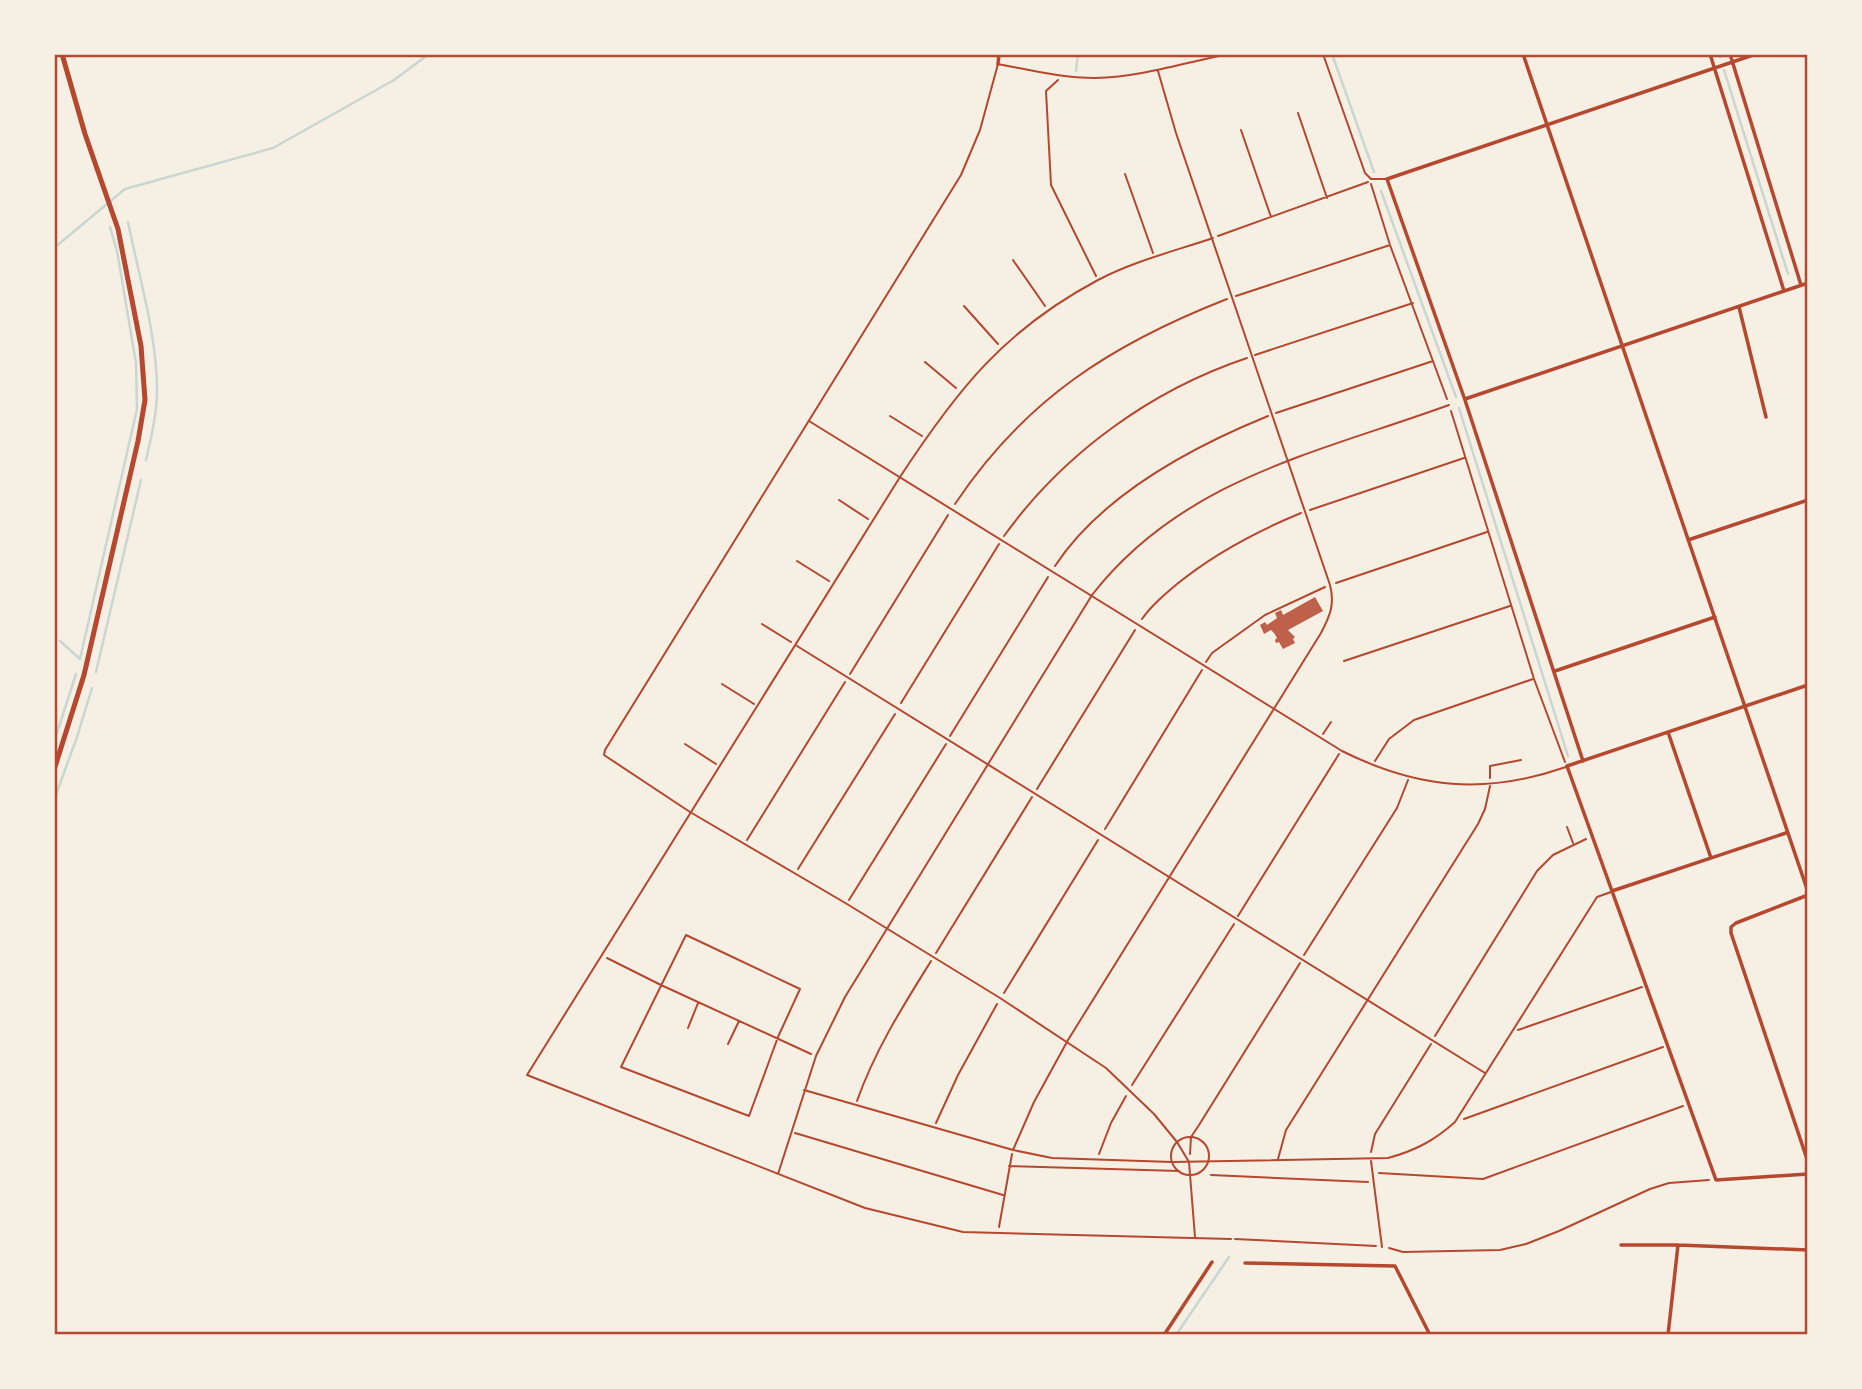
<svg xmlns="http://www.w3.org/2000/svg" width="1862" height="1389" font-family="'Public Sans',sans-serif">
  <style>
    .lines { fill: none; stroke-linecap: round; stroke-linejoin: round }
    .stream { stroke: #c9d6d2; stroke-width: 2.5 }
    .building { fill: #bf614a }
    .path { stroke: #b5482f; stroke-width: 2 }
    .service { stroke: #b5482f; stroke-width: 2 }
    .minor { stroke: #b5482f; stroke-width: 3.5 }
    .secondary { stroke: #b5482f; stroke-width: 5 }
    .neatline { fill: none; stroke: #b5482f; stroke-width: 2.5 }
  </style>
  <rect width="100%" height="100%" fill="#f6efe4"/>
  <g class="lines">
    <path class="stream" d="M1332 54 1374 172
      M1720 54V57
      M1724 70 1788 274
      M1076 71 1078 54
      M1381 191 1456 397
      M128 222C139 277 157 335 157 391 157 414 151 438 146 460
      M54 248 125 189 273 148 394 80 429 54
      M1459 408 1568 756
      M60 641 80 659 137 409 136 363 117 251 110 227
      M96 672 141 480
      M54 742 76 674
      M54 800 77 737 92 688
      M1176 1335 1229 1257"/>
  </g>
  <path class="building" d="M1315 597 1323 611 1288 630 1295 637 1293 639 1295 643 1283 649 1279 642 1276 643 1275 640 1277 638 1274 633 1271 630 1264 634 1260 625 1265 622 1267 625 1277 618 1275 613 1281 610 1283 615Z"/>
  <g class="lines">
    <path class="path" d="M1058 80 1046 91 1051 185 1096 276
      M1298 113 1327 198
      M1241 130 1271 217
      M1125 174 1153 253
      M1371 184 1390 245 1447 399
      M1218 236 1368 182
      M1013 260 1045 306
      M1236 296 1390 245
      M964 306 998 344
      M1255 355 1413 303
      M925 362 956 388
      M1451 411 1534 679 1565 762
      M1276 413 1433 361
      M890 416 922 436
      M839 500 868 519
      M955 504C1025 399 1112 344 1227 299
      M1310 510 1464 458
      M1004 536C1063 454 1151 390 1247 358
      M797 561 829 581
      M1055 566C1101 496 1192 447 1268 416
      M1336 583 1487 532
      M1142 619C1151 606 1164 595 1177 584 1215 553 1255 532 1301 513
      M762 624 791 642
      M1344 661 1510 606
      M1206 662 1212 653 1265 615 1325 587
      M850 674 948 515
      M722 684 754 704
      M901 703 999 544
      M1323 734 1331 722
      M950 736 1048 577
      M685 744 716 764
      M1375 761 1389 739 1414 720 1533 679
      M1490 778V766L1521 760
      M1037 789 1135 630
      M1567 827 1573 843
      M1105 829 1202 670
      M747 840 845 682
      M798 869 895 714
      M849 900 946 744
      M1238 916 1339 754
      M686 935 800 989 778 1037 749 1116 621 1067Z
      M936 953 1032 797
      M1304 955 1397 808 1408 780
      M607 958 661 985 811 1054
      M1004 993 1098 840
      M688 1028 698 1003
      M1518 1030 1642 987
      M1435 1036 1537 871 1553 855 1586 839
      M728 1044 739 1021
      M1132 1085 1234 924
      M857 1101C875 1050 903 1006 931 961
      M1464 1119 1663 1047
      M936 1123 958 1075 997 1004
      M795 1133 1003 1195
      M1171 1156a19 19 0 1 1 38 0a19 19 0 1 1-38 0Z
      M1371 1152 1375 1134 1431 1044
      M1099 1154 1111 1123 1126 1096
      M1190 1154 1191 1137 1199 1125 1300 963
      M1009 1166 1179 1171
      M1379 1173 1483 1179 1683 1106
      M1211 1175 1368 1182
      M999 1227 1012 1154
      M1235 1239 1376 1246
      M1389 1248 1403 1252 1500 1250 1526 1244 1559 1231 1650 1189 1669 1183 1709 1180"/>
    <path class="service" d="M1323 54 1365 173 1371 179H1386
      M1213 238C1175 251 1134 261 1098 280 1004 330 957 390 900 477L527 1075 865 1208 963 1232 1231 1239
      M809 421 1342 751C1418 789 1485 795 1566 767
      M797 646 1485 1073
      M804 1090 1013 1150 1052 1158 1172 1162 1388 1158C1414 1151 1434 1141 1455 1122L1597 897 1611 892
      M1013 1150 1034 1102 1068 1040 1321 633C1330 616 1335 604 1330 585L1176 133 1158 71
      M1278 1159 1286 1130 1478 824 1485 809 1490 786
      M1371 1161 1382 1247
      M778 1174 816 1056 845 997 1092 595C1182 479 1317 453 1449 405
      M1195 1237 1189 1162 1177 1142 1154 1114 1106 1068 1000 998 847 904 690 812 604 755 605 750 961 175 980 130 998 64C1030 70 1063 78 1095 78 1139 77 1185 63 1228 54"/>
    <path class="minor" d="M1523 54 1808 892
      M1710 54 1784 291
      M1730 54 1801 285
      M998 64 999 54
      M1739 307 1766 417
      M1465 399 1808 283
      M1688 540 1808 500
      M1555 671 1715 617
      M1808 685 1567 766 1716 1180 1808 1174
      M1668 732 1711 858
      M1583 761 1465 400 1387 179 1756 54
      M1612 891 1786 833
      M1808 895 1736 923 1731 927V933L1808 1162
      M1621 1245H1678L1808 1250
      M1245 1263 1395 1266 1430 1335
      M1164 1335 1212 1262
      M1668 1335 1678 1245"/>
    <path class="secondary" d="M54 770 84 675 138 441 145 400 141 346 118 229 85 134 62 54"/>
  </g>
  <rect width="1862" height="1389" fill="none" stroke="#f6efe4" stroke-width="112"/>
  <rect x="56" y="56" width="1750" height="1277" class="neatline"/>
</svg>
